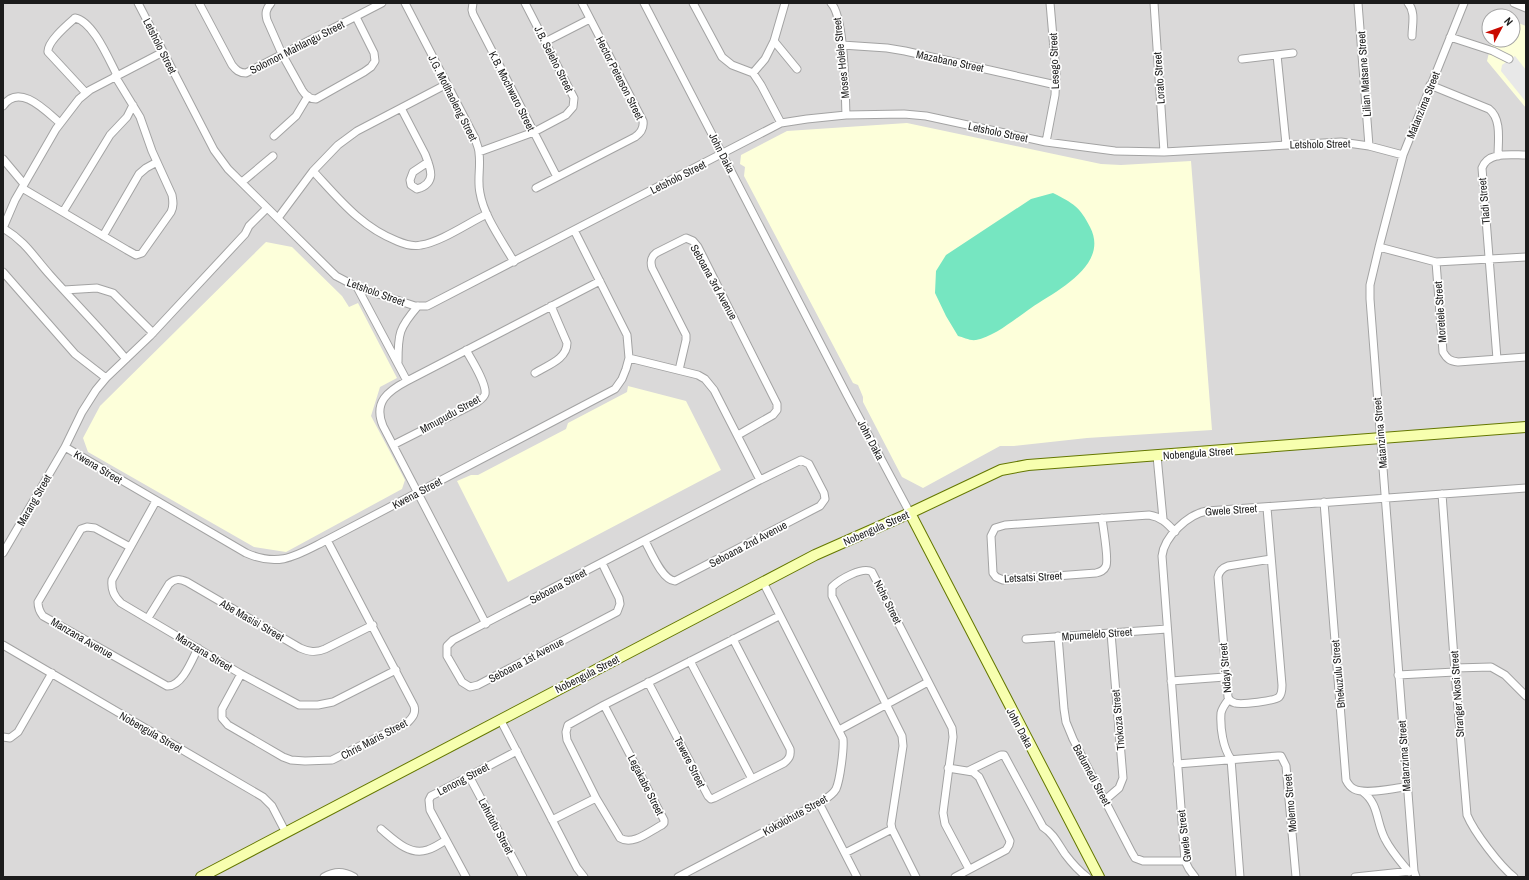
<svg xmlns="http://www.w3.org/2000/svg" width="1529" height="880" font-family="'Archivo Narrow',sans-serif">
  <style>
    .residential { fill: #dad9d9; fill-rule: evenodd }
    .education { fill: #fdffda }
    .pitch { fill: #76e6c1 }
    .parking { fill: #e8e8e8 }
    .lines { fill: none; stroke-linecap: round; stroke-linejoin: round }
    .street-casing { stroke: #a3a3a3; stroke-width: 9 }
    .secondary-casing { stroke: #647700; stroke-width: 12 }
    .street { stroke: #fff; stroke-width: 7 }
    .secondary { stroke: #f7ffaf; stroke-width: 10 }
    .labels { text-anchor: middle; stroke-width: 3.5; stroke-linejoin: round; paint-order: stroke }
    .street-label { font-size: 11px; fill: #1c1c1c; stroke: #fff }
  </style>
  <rect width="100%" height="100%" fill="#efebe1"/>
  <path class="residential" d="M3 3H1526V877H3ZM1489 16H1513V40H1489Z"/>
  <path class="education" d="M1513 21 1526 26V108L1487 61 1492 40H1513Z
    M907 123 1101 164 1121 165 1191 161 1212 430 1087 438 1014 446H1000L923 488 902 477 863 402V397L858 385 853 383 744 176 745 167 740 164 741 155 787 131Z
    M266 242 292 247 342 296 349 307 358 303 397 378 380 387 371 416 405 480 402 489 286 552 254 547 88 452 83 438 100 406Z
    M628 386 686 401 721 470 508 582 457 481 471 475H478L566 429 568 423 627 392Z"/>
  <path class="pitch" d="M1053 193C1073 203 1080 207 1090 227 1110 265 1056 291 1031 308 1015 319 994 337 976 340 970 341 963 337 958 336L946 316 935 293 936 271 946 255 1031 199Z"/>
  <path class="parking" d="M1515 56 1526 70V102L1501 71 1502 65Z"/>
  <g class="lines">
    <defs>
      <path id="street" d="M138 3 214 150 228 169 336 276 357 287 415 306H427L431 304 781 123 807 119 846 115 904 114 926 116 1046 142 1115 151 1164 152 1341 142 1369 146 1403 155
        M199 3 232 65C236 70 239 73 246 73L382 3
        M271 3C266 9 265 13 267 20L282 54 302 90C305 95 310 99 316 99L364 72 371 67 375 61 374 53 356 17
        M405 3 475 138C476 143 479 148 479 153 481 167 477 180 480 193 484 217 503 242 514 262
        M473 3 472 10 473 14 557 177
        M644 3 847 395 910 513
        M693 3 722 57 732 65 753 73 761 85 781 123
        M831 3C845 17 845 93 846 115
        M1154 3 1164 152
        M1358 3 1369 146
        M1408 3C1416 12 1412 25 1412 36
        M1514 3 1526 8
        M1450 37 1493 51 1509 59
        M774 41 797 69
        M545 42 590 19
        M842 45 887 48 905 51 1056 85
        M1277 55 1286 144
        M1242 59 1293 53
        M753 73 765 59 774 41 785 3
        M1430 85 1489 109C1502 119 1498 141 1498 156
        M86 93 48 52C47 42 67 25 75 18 93 21 109 60 117 75
        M3 106C19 82 46 111 60 123
        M401 108 425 154C431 169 437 183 417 189L411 185 410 180 413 172 428 162
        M274 136 296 116 308 96
        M1046 142 1055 95 1056 72 1050 3
        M479 152 534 132 566 115 573 107 574 98 525 3
        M3 159 24 184
        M313 171C339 199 361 227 397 241 404 244 413 247 421 245 441 242 468 223 487 214
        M242 182 273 156
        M22 188 127 250 136 255 142 253 171 212C174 206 173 201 172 195L152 151 140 117 115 76
        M536 188 635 137C641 133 644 128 643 121L582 3
        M63 212 110 135 127 117 133 105
        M278 218 313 171 338 145 357 131 447 84
        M3 228 15 200 56 129 79 99 90 90 163 52
        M3 228C26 242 33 256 50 275 75 303 102 330 126 359
        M103 236 139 174 146 168 157 162
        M1379 247 1436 262 1526 257
        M1436 262 1443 352C1447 359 1450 361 1458 362L1526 357
        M3 272 75 354 106 378
        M357 287 407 381
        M64 290 97 288 113 293 153 333
        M629 358 698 375 705 379 714 390 760 480
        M1497 359 1482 168C1488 151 1511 155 1526 155
        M398 362C398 333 399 328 418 306
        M679 370 686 340V335L652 268C650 261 651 257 656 253L686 238 693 241 698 247 777 404V410L773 415 738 435
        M535 373C548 365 567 359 567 343L551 306
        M393 445 476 403C480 400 484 398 485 394 487 384 471 359 466 350
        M65 447 246 553C280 568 297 555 327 540L615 389 622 379 626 369 629 358 627 335 574 230
        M1157 456 1163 519
        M1442 494 1455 672 1467 815C1474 832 1500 866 1514 877
        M156 501 112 580C111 590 114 596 121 603L241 674 299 705H318L333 702 396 670
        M1324 502 1346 780C1348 784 1350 787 1354 789 1366 795 1393 788 1406 787
        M1267 508 1282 685C1282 689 1282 694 1279 697 1275 701 1241 705 1235 703 1231 702 1229 700 1228 697L1218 577C1219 571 1222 568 1228 566L1271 559
        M1102 518C1103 528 1109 559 1106 566 1104 571 1100 572 1096 573L1003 580 996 577 993 573 991 536 995 528 1005 525 1149 515C1161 517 1167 523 1175 532
        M130 547 95 528 87 527 81 529 38 602C38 608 39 611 43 616L167 686C182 687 192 660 198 648
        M3 553 65 447 82 412 96 390 106 378 150 336 245 234 249 226 267 208
        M602 563 619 598 620 604 617 612 478 685 470 687 462 682 447 656V646L453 640 760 480 801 460 809 464 824 493 825 499 820 506 675 581C662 580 651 552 645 541
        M148 618 169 584C175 578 180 579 187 582L300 648C309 652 316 653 325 649L373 625
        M486 624 383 426C373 402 388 391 407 381L600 281
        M1058 636 1064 709 1066 722 1073 739 1132 853 1135 858 1143 861H1185
        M1026 639 1167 629
        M3 645 263 797 272 806 286 833
        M690 661 752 779
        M1455 668 1491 667 1505 675 1526 696
        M241 674 222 709V718L228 725 283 757 291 760 305 761 332 760 408 722C413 717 416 713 414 706L327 540
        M1398 675 1455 672
        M1171 681 1225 677
        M648 682 708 796 711 799 714 798 784 763C789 759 791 756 790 749L733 639
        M1229 699C1225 704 1222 708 1221 713 1220 728 1223 748 1231 759L1240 877
        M604 705 664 820V823L662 825C650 831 633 846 620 838L596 798 567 740 566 732 568 725 604 705 779 616
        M500 719 577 868 584 877
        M839 730 928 682
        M3 737 10 738 18 732 52 673
        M1177 764 1278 756H1281L1286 766 1296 877
        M948 768 973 772 979 777 1010 841 1009 845 1006 850 955 877
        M968 771 1001 755H1004L1043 827C1054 834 1058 844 1065 854 1071 862 1079 871 1087 877
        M469 776 523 877
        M1363 792C1379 804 1376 822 1385 839 1391 851 1400 861 1409 872
        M1105 800 1119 788 1123 778 1111 633
        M819 803 857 877
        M552 820 596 798
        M381 829C393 839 409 856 427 850 434 848 440 844 446 840
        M845 853 892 829
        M324 877C335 871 343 871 354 877
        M466 877 430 810 429 800 431 796 437 793 517 751
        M678 877 819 803C825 799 832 796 836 789 840 780 844 749 843 739L763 582
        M916 877 892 829 891 824 903 746 902 736 832 596V587C840 579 863 566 872 572L952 728 953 737 943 813 945 824 969 869
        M1195 877 1189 869 1185 861 1162 556C1164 537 1188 514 1207 511L1526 488
        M1355 877 1412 871
        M1416 877 1414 871 1370 299V285L1379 247 1403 155 1464 3"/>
      <path id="secondary" d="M910 513 1099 877
        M201 877 815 555 910 513 1001 470 1028 465 1526 427"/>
    </defs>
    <use href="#street" class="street-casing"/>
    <use href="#secondary" class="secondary-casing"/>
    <use href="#street" class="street"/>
    <use href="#secondary" class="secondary"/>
  </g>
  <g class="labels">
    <g class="street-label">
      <text transform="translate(160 46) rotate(63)" y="4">Letsholo Street</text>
      <text transform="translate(297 47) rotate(-27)" y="4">Solomon Mahlangu Street</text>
      <text transform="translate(841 58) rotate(-96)" y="4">Moses Holele Street</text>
      <text transform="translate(554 59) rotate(63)" y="4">J.B. Seleho Street</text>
      <text transform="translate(950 61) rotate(12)" y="4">Mazabane Street</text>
      <text transform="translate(1054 61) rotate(-92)" y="4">Lesego Street</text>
      <text transform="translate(1364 74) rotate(-94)" y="4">Lilian Matsane Street</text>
      <text transform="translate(620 78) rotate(63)" y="4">Hector Peterson Street</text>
      <text transform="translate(1159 78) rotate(-94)" y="4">Lorato Street</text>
      <text transform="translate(512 91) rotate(63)" y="4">K.B. Mochwaro Street</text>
      <text transform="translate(453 98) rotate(63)" y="4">J.G. Motlhaoleng Street</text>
      <text transform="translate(1423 105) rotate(-68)" y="4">Matanzima Street</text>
      <text transform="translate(998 132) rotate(12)" y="4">Letsholo Street</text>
      <text transform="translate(1320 144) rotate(-1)" y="4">Letsholo Street</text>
      <text transform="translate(722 153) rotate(63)" y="4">John Daka</text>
      <text transform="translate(678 177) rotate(-27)" y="4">Letsholo Street</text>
      <text transform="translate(1484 201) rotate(-95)" y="4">Tladi Street</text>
      <text transform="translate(714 282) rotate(61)" y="4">Seboana 3rd Avenue</text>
      <text transform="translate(376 292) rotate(20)" y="4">Letsholo Street</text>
      <text transform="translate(1440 312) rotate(-94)" y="4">Moretele Street</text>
      <text transform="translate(450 414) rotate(-29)" y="4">Mmupudu Street</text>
      <text transform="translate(1380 433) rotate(-95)" y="4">Matanzima Street</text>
      <text transform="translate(871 440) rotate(62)" y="4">John Daka</text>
      <text transform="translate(1198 453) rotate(-4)" y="4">Nobengula Street</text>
      <text transform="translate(98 467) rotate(31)" y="4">Kwena Street</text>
      <text transform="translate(417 493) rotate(-28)" y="4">Kwena Street</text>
      <text transform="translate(34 500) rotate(-60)" y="4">Marang Street</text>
      <text transform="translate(1231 510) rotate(-4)" y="4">Gwele Street</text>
      <text transform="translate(876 528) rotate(-24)" y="4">Nobengula Street</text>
      <text transform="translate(748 544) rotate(-28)" y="4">Seboana 2nd Avenue</text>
      <text transform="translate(1033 577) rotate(-3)" y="4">Letsatsi Street</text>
      <text transform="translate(558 586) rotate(-28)" y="4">Seboana Street</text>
      <text transform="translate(888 602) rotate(63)" y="4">Nche Street</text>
      <text transform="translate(252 620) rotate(30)" y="4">Abe Masisi Street</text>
      <text transform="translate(1097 634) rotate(-4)" y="4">Mpumelelo Street</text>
      <text transform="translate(82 638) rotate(30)" y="4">Manzana Avenue</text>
      <text transform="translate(204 652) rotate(31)" y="4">Manzana Street</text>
      <text transform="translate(526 660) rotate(-28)" y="4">Seboana 1st Avenue</text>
      <text transform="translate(1225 668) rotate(-95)" y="4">Ndayi Street</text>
      <text transform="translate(587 674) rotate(-27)" y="4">Nobengula Street</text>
      <text transform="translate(1338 674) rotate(-95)" y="4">Bhekuzulu Street</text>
      <text transform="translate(1457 694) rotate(-94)" y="4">Stranger Nkosi Street</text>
      <text transform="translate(1118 720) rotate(-95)" y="4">Thokoza Street</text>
      <text transform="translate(1020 728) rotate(62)" y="4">John Daka</text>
      <text transform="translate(151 732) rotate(30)" y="4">Nobengula Street</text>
      <text transform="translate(374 739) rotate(-28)" y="4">Chris Maris Street</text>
      <text transform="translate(1404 756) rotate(-94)" y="4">Matanzima Street</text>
      <text transform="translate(690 762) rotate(63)" y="4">Tswere Street</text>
      <text transform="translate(1092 775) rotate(62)" y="4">Badumedi Street</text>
      <text transform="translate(463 779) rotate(-28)" y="4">Lenong Street</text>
      <text transform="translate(646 785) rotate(63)" y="4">Legakabe Street</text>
      <text transform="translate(1290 803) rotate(-95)" y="4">Molemo Street</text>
      <text transform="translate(795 815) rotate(-29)" y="4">Kokolohute Street</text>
      <text transform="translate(496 826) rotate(62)" y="4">Lehututu Street</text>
      <text transform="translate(1184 836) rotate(-97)" y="4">Gwele Street</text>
    </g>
  </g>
  <rect width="1529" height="880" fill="none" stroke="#1c1c1c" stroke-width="8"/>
  <g transform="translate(1501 28) rotate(49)"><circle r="19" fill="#ffffff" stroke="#a4a4a4"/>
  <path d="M0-3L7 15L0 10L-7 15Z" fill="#c90a00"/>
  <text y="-6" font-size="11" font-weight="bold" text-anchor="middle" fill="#1c1c1c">N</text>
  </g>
</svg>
